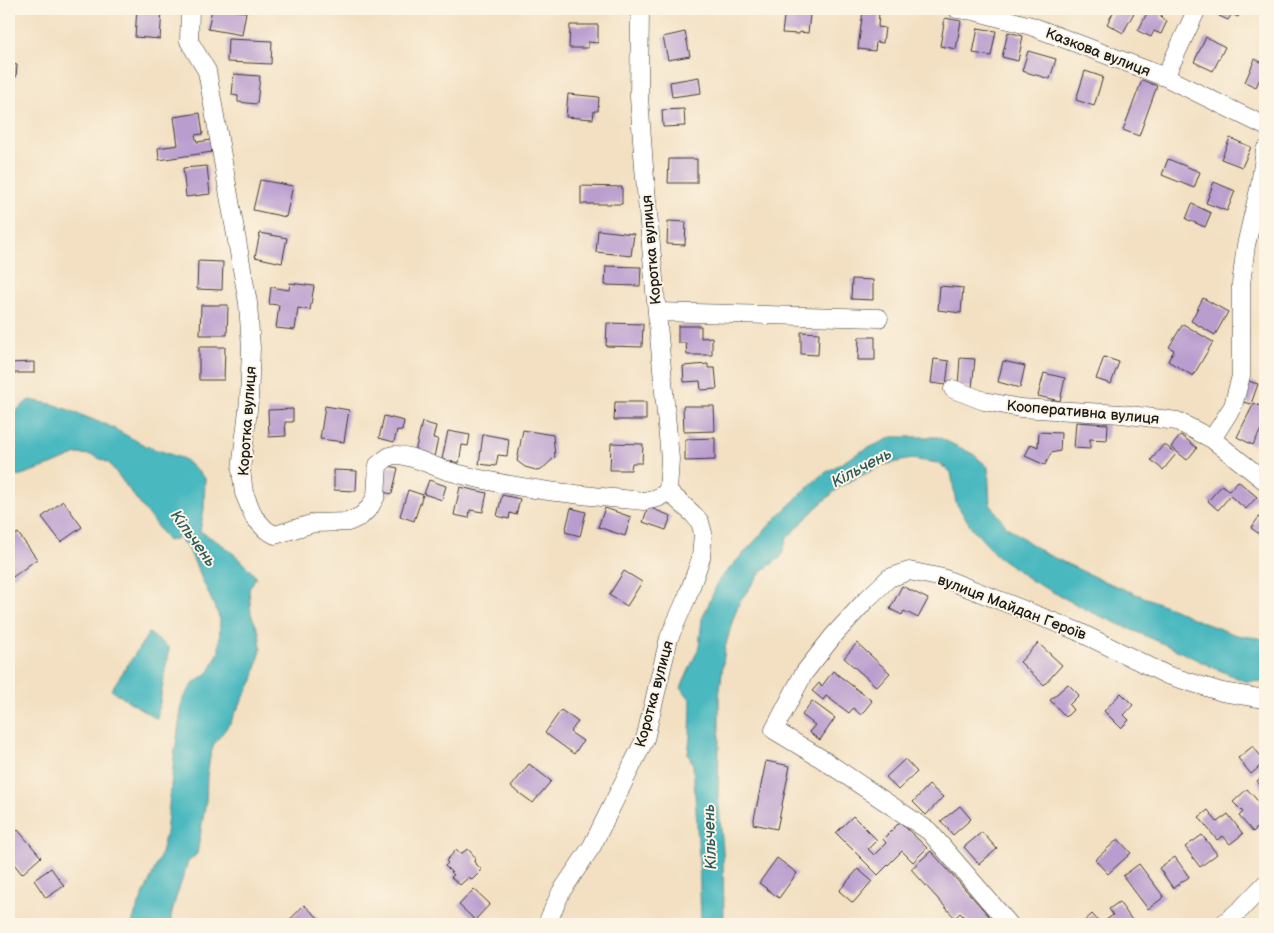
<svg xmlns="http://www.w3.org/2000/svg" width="1274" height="933" font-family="'Balsamiq Sans',sans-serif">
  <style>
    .water { fill: #49b8bf; stroke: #326a6e }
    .building { fill: #b99dcf }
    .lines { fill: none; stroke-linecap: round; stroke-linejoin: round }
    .street-casing { stroke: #3c3935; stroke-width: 19 }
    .street { stroke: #fff; stroke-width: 18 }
    .labels { text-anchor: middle; stroke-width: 4; stroke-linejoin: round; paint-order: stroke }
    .street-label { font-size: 15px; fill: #1c1c1c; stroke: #fcf5e5 }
    .water-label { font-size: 16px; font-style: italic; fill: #2e5a5d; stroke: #fcf5e5 }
  </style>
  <rect width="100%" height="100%" fill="#fcf5e5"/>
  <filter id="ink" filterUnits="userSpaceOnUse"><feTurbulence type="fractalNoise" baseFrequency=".02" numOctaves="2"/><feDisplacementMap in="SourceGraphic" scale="10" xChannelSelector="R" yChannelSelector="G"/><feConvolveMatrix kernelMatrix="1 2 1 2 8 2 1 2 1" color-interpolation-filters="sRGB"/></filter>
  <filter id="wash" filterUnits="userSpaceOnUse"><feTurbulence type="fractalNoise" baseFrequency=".0096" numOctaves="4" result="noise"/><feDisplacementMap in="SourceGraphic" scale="20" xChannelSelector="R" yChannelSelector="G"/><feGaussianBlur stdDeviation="1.12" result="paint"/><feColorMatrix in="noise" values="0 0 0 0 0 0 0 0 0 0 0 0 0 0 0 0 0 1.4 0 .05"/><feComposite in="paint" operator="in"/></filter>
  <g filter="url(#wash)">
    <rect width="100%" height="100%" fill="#f3e0c2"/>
    <path class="water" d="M29 400 56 405 109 426 146 446 184 459 205 478 204 509 200 531 224 546 240 559 256 577 249 589 251 614 259 632 261 649 253 680 230 723 214 744 210 757 207 776 206 800 197 854 188 862 175 901 171 915V924H132L135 914 160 857 166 833 174 758 183 698 194 683 209 672 219 652 220 619 189 550 179 538 168 541 109 463 92 455 77 454 51 465 9 479V417Z
      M892 437H938L973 454 988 467 990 504 1006 526 1044 553 1101 580 1174 609 1199 621 1236 635 1265 639V682L1244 681 1210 666 1164 644 1089 611 1032 581 996 555 972 528 956 503 951 472 938 463 911 459 883 465 841 486 817 507 787 538 781 557 762 571 740 601 733 619 725 648 719 697V739L718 797 723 850 724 924H701L699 856 693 764 688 754 690 737 691 700 681 688 699 647 702 619 719 580 778 516 820 476 860 452Z
      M149 633 169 648 157 719 111 690Z"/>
    <g id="blocks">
      <path class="building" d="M137 9H162L160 39 135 37Z
        M212 9H223L246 12 242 35 208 29Z
        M785 9H802L801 13 810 15 808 33 799 32V34L782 33Z
        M1115 9H1136L1123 33 1107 24Z
        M1149 9 1162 15 1161 18 1167 21 1161 34 1154 31 1151 37 1138 31Z
        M1223 9H1242L1238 17 1232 14 1228 20 1219 16Z
        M863 10 879 12 878 27 885 28 883 43 876 42 875 51 858 49Z
        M945 18 961 21 956 49 940 46Z
        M570 25H598V43L588 42V48H569Z
        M978 28 996 31 991 56 973 53Z
        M685 32 690 56 668 60 663 37Z
        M1008 32 1023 36 1018 61 1002 57Z
        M1206 37 1225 47 1213 71 1194 62Z
        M228 39 272 41 271 64 227 62Z
        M1028 51 1056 59 1050 79 1022 71Z
        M9 58H11V64L17 65 16 77 9 76Z
        M1255 59 1265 64V68L1256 87 1245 82Z
        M1085 71 1103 77 1094 106 1076 100Z
        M234 74 260 76 257 104 238 102V96L232 95Z
        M699 77 701 93 672 97 670 82Z
        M1142 80 1157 86 1139 136 1123 130Z
        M568 94 599 97 598 111H594L593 119 566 117Z
        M684 109 685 126 663 127 662 110Z
        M200 113 203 134 195 135 197 142 211 140 212 152 159 160 158 148 178 145 174 117Z
        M1230 138 1251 147 1242 167 1221 159Z
        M669 159H697V183H668Z
        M1168 159 1200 172 1194 188 1162 175Z
        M207 166 210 194 186 197 183 168Z
        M260 180 293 186 286 217 253 210Z
        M1214 182 1235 191 1227 211 1206 203Z
        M581 186 622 187V204H581Z
        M1192 204 1211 213 1205 227 1186 219Z
        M668 221 686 222 685 245 667 244Z
        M598 230 634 234 631 256 596 252Z
        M260 233 287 238 282 263 255 257Z
        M198 261 223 262 222 290 197 289Z
        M606 266 641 267 640 286 605 285Z
        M852 279 873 280V300L851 299Z
        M290 283 314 286 310 310 298 308 295 330 276 328 279 305 269 304 271 287 289 290Z
        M940 286 963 288 961 313 938 310Z
        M1203 298 1228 312 1215 335 1191 321Z
        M201 305H228L227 335H200Z
        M607 323 643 324 642 347 606 346Z
        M1183 324 1213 342 1193 376 1168 361 1174 350 1169 347Z
        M678 326H701V338L712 337V355H687L686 343H678Z
        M801 332 819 333 818 355 801 354Z
        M859 337H875V360H858Z
        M199 347H225L224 380H199Z
        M1104 357 1119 362 1111 384 1096 379Z
        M960 358 975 359 972 388 958 386Z
        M934 359 949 361 946 385 931 383Z
        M1003 361 1025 366 1020 388 998 382Z
        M34 362V373H9V363Z
        M708 364V368H715L717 389 701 390 700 381 684 382 683 366Z
        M1044 373 1065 378 1060 401 1038 396Z
        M1245 380 1258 384 1251 404 1239 401Z
        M615 402H646V420H614Z
        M1254 403 1265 409V422L1253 445 1237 437Z
        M325 406 349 410 344 442 320 439Z
        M683 406H714L715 431 684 432Z
        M293 409V422H285L286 436 269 437 268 410Z
        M384 416 404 421 402 431 397 430 394 442 379 438Z
        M422 422 436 426 433 438 438 439 433 461 414 456Z
        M1076 422 1108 424 1107 440 1090 439V449L1074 448Z
        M523 430 553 435 555 457 540 471 525 467 517 461Z
        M448 431 470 435 468 446 462 445 459 463 442 459Z
        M1039 432 1061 433 1060 451 1051 453 1045 465 1025 456 1031 444 1038 447Z
        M483 434 509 439 507 456 498 455 496 466 479 464Z
        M1181 435 1197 448 1187 460 1171 447Z
        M715 438V460L685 461V439Z
        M611 443 643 444 642 463H632L631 470H610Z
        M1164 444 1176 454 1163 470 1151 460Z
        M1265 452V467L1259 463Z
        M384 465 398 468 392 494 378 491Z
        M334 470 357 471 356 491 334 490Z
        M429 480 446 486 442 500 424 494Z
        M1238 481 1257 497 1246 509 1230 496 1218 510 1208 501 1222 485 1229 491Z
        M460 487 487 493 483 512 470 510 469 518 454 515Z
        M408 490 423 495 414 521 400 516Z
        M502 495 520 499 516 515 510 513 509 519 497 516Z
        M63 501 82 527 61 542 42 517Z
        M648 507 671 516 666 530 643 522Z
        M571 508 586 512 580 536 565 532Z
        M605 508 631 517 625 536 598 527Z
        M1265 509V538L1251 528Z
        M18 533 37 559 13 577 9 571V539Z
        M624 571 642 582 627 606 609 595Z
        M902 586 928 599 918 618 904 611 902 615 890 609Z
        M857 643 890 673 877 687 844 658Z
        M1038 643 1062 665 1044 685 1020 662Z
        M833 671 872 701 861 715 853 708 849 713 826 696 823 700 812 691 819 683 822 686Z
        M1068 684 1079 695 1069 705 1073 710 1066 717 1050 700Z
        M1121 693 1133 705 1124 715 1129 720 1121 728 1104 711Z
        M812 701 835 718 820 740 809 732 815 725 802 715Z
        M561 710 578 722 570 732 583 741 574 754 545 733Z
        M1253 746 1265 762 1251 774 1238 758Z
        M905 759 917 772 898 790 886 777Z
        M766 761 790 766 777 829 753 824Z
        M529 764 551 781 533 803 511 787Z
        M1265 774V793L1257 781Z
        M929 785 943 797 926 815 913 802Z
        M1247 789 1265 809V820L1253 832 1239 816 1243 812 1233 802Z
        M960 806 971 819 953 835 941 821Z
        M1208 810 1217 822 1228 814 1243 834 1230 844 1223 836 1217 840 1199 817Z
        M853 816 877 840 868 849 874 855 886 843 883 839 900 822 927 848 913 862 902 851 878 875 836 833Z
        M18 830 41 857 22 874 9 858V838Z
        M982 832 997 849 979 864 964 847Z
        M1202 835 1217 854 1200 867 1185 847Z
        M1118 839 1131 853 1108 874 1095 860Z
        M468 849 475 857 474 862 482 870 472 880 469 877 460 885 451 877 454 875 445 866 448 863 446 861 456 850 460 854Z
        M931 851 990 917 982 924H971L960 913 955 918 911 869Z
        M1175 857 1189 877 1173 888 1159 868Z
        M777 858 797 873 779 898 759 883Z
        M1139 864 1164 897 1148 909 1123 876Z
        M51 868 64 886 46 898 34 880Z
        M858 869 872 881 853 903 839 891Z
        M474 889 490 904 475 920 459 905Z
        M1119 902 1135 924H1109L1106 920 1113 915 1109 909Z
        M304 905 325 924H286Z
        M1092 914 1101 924H1081Z"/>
    </g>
  </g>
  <g filter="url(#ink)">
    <use href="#blocks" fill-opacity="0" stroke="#3c3935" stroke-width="1"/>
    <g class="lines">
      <defs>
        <path id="street" d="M190 9 189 41 207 71 248 303 251 348 249 401 241 470 244 493 254 517 266 530 275 535 314 523 348 522 361 516 370 507 376 496 378 465C381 463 386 458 390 456 404 451 434 467 448 471 512 489 578 495 644 501L658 498 668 491
          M957 9 974 11 1031 26 1165 77 1265 126
          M1165 77 1197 9
          M657 312 879 318
          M953 389 984 401 1020 408 1122 414 1177 421 1212 439 1265 481
          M1212 439 1233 406 1241 376V284L1246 245 1260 185 1265 150
          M549 924V919L561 892 592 846 645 739 669 638 688 595 701 558 703 533 700 522 693 514 668 491 670 459 644 167 639 97 640 9
          M1009 924 929 831 822 759 774 730 804 673 834 635 866 600 889 578 909 571 943 578 1077 631 1167 675 1222 692 1265 699
          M1223 924 1241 909 1265 884"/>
      </defs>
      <use href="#street" class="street-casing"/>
      <use href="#street" class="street"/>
    </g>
  </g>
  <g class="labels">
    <g class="street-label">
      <text transform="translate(1098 52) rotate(21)" y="5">Казкова вулиця</text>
      <text transform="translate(651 250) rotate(-95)" y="5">Коротка вулиця</text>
      <text transform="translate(1083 412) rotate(5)" y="5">Кооперативна вулиця</text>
      <text transform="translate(247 421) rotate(-86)" y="5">Коротка вулиця</text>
      <text transform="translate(1012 607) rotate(21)" y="5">вулиця Майдан Героїв</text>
      <text transform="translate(654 694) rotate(-75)" y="5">Коротка вулиця</text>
    </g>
    <g class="water-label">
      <text transform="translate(861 467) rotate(-28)" y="6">Кільчень</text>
      <text transform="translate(194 538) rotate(54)" y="6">Кільчень</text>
      <text transform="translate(709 837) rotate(-92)" y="6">Кільчень</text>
    </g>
  </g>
  <rect width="1274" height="933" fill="none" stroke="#fcf5e5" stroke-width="30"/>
</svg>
